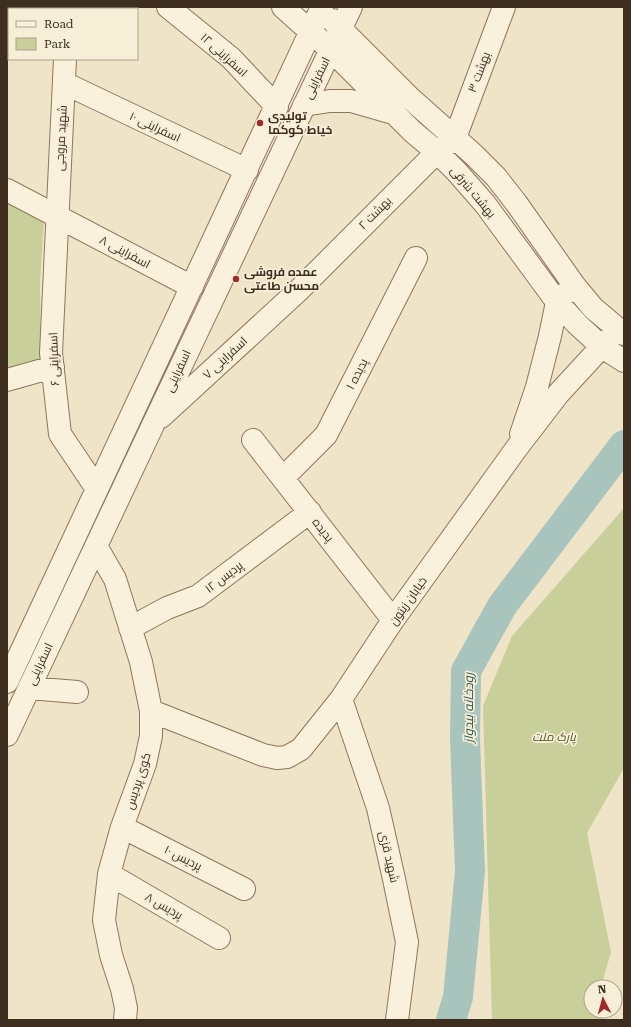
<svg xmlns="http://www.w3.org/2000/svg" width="631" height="1027" font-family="'Roboto Serif',Cairo,serif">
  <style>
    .green { fill: #c9cf9b }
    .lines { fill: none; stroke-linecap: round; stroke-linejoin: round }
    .river { stroke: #a9c4bc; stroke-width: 30 }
    .minor-casing { stroke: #8d765c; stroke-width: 24 }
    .minor { stroke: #faf1dc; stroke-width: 22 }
    .poi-dot { fill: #9e2a2b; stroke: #f7eed8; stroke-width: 1.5 }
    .labels { text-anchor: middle; stroke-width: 3.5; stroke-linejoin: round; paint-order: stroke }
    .street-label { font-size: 12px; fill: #3d2e20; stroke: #f7eed8 }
    .poi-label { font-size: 12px; font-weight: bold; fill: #3d2e20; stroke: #f7eed8; text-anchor: start }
    .park-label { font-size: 12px; font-style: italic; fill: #4d5a26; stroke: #f7eed8 }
    .water-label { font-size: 13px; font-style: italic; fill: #2f5d5a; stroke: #f7eed8 }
  </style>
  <rect width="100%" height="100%" fill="#f0e4c8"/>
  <path class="green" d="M7 198 44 219 40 284 41 358 33 370 7 375Z
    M624 508V768L587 833 611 952 601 987H591V1011H594L604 1020H492L483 706 512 636Z"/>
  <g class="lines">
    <path class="river" d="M451 1020 458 997 470 871 465 739 466 671 502 606 624 445"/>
    <defs>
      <path id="minor" d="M168 7 231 58 277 107
        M283 7 331 50 413 132 437 152 457 172 485 204 557 302 577 324 602 347 624 361
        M78 9 79 7
        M7 11 9 13
        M332 20 410 98 474 155 496 177 517 204 574 285 593 308 624 334
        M65 59 51 353 60 434 97 489
        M64 83 247 170
        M304 105 330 101H351L393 113
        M7 190 192 287
        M7 380 53 367
        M161 417 298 291 437 152 455 138 504 7
        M521 434 537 387 550 336 557 302 565 294
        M253 440 393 620
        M283 478 326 435 416 258
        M96 546 115 579 141 662 151 711V736L145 764 122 827 109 874 104 920 111 955 122 989 126 1008 125 1020
        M130 628 167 608 198 596 310 512
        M7 682 322 7
        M29 688 77 692
        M341 699 378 808 394 879 407 942 397 1020
        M151 711 263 755 277 758 287 757 301 749 341 699 393 620 516 449 559 393 618 329
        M7 735 153 425 351 7
        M122 827 244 889
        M109 874 219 938"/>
    </defs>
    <use href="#minor" class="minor-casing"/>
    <use href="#minor" class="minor"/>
  </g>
  <g class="poi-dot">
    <circle cx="260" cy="123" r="4"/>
    <circle cx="236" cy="279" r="4"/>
  </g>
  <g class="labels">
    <g class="street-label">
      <text transform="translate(224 55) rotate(42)" y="4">اسفراینی ۱۲</text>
      <text transform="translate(479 72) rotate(-69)" y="4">بهشت ۳</text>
      <text transform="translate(317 78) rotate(-64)" y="4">اسفراینی</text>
      <text transform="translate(155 127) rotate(25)" y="4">اسفراینی ۱۰</text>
      <text transform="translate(61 138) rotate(-87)" y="4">شهید مروجی</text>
      <text transform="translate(473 192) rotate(50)" y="4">بهشت شرقی</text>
      <text transform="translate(375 213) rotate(-45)" y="4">بهشت ۲</text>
      <text transform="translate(125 252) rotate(28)" y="4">اسفراینی ۸</text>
      <text transform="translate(225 358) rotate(-43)" y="4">اسفراینی ۷</text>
      <text transform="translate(54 359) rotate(-92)" y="4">اسفراینی ۶</text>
      <text transform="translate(178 371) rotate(-65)" y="4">اسفراینی</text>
      <text transform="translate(357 374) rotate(-63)" y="4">پدیده ۱</text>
      <text transform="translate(323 530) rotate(52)" y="4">پدیده</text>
      <text transform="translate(224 577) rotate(-37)" y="4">پردیس ۱۲</text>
      <text transform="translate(408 601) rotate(-55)" y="4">خیابان زیتون</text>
      <text transform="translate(40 664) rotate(-65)" y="4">اسفراینی</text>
      <text transform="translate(138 781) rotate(-72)" y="4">کوی پردیس</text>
      <text transform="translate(389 857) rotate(77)" y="4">شهید قزی</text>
      <text transform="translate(183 858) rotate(27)" y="4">پردیس ۱۰</text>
      <text transform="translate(164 906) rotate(30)" y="4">پردیس ۸</text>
    </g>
    <g class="poi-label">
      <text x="268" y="120">تولیدی<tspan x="268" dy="14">خیاط کوکما</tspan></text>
      <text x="244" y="276">عمده فروشی<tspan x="244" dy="14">محسن طاعتی</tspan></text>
    </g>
    <g class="park-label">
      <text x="554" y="741">پارک ملت</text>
    </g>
    <g class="water-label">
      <text transform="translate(468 708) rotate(-90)" y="5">رودخانه بیدواز</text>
    </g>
  </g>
  <rect width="631" height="1027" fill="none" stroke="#3d2e20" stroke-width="16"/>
  <rect x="8" y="8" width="130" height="52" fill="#f7eed8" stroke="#ada18e"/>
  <rect x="16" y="21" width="20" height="6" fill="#faf1dc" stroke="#ada18e"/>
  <text x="44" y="28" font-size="12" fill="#3d2e20">Road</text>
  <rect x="16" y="38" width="20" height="12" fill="#c9cf9b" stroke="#ada18e"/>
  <text x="44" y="48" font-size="12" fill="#3d2e20">Park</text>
  <g transform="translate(603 999) rotate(354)"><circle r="19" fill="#f7eed8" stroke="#ada18e"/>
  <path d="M0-3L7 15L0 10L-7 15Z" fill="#9e2a2b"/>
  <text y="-6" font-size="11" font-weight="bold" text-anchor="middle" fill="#3d2e20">N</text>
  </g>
</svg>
